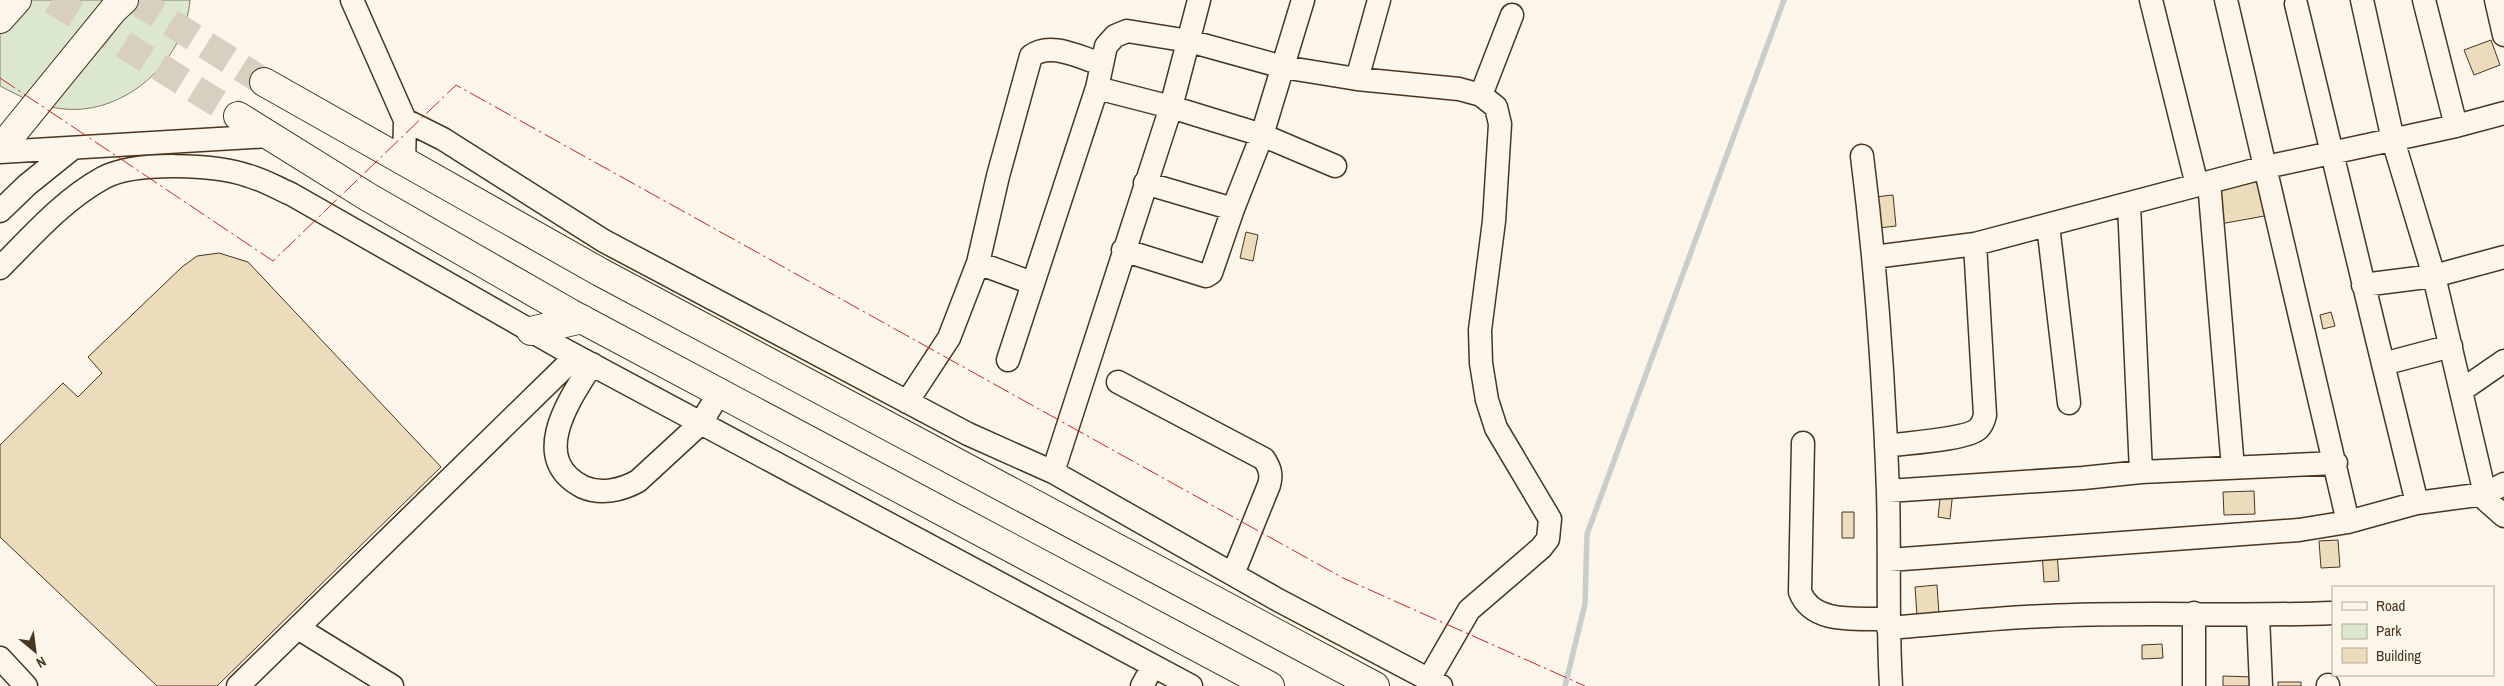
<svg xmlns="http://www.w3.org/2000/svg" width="2504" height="686" font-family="'Archivo Narrow',sans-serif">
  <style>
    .green { fill: #dce7d0; stroke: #887966 }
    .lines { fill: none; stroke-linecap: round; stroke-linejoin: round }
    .stream { stroke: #c9cecd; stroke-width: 5.5 }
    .building { fill: #ecdcbc; stroke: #4a3520 }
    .major-tunnel { stroke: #d8cfc1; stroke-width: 28; stroke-dasharray: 28 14; stroke-linecap: butt }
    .minor-casing { stroke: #4a3520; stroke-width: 25 }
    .major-casing { stroke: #4a3520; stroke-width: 30 }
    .minor { stroke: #fbf6e9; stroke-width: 22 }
    .major { stroke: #fbf6e9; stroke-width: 28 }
    .power { stroke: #c62828; stroke-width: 1; stroke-dasharray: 18 4 2.5 4; stroke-linecap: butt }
  </style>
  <rect width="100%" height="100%" fill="#fbf6e9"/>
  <path class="green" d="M0 0H190C185 60 126 115 64 109 40 107 21 97 0 86Z"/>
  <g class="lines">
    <path class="stream" d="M1565 686 1585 604 1587 534 1784 0"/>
  </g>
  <path class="building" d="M2491 40 2500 65 2474 75 2464 50Z
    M2263 179 2270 215 2220 224 2214 188Z
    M1893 195 1896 226 1879 228 1875 197Z
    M1246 232 1258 235 1253 261 1240 258Z
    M219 253 248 262 441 467 217 686H157L0 537V445L63 383 78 397 102 373 88 357 182 267 197 256Z
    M2331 312 2335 326 2323 329 2320 315Z
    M1941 490 1953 491 1950 519 1938 517Z
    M2254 491 2255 514 2224 515 2223 492Z
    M1842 512H1854V538H1842Z
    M2338 540 2340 567 2321 568 2319 541Z
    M2057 551 2059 581 2044 582 2042 552Z
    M1937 585 1939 614 1917 616 1915 587Z
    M2162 644 2163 658 2142 659V645Z
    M2223 676 2253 677 2252 686H2223Z
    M2278 682H2301V686H2278Z"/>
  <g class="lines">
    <path class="major-tunnel" d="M52 0 238 116
      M135 0 264 82"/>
    <defs>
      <path id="minor" d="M352 0 405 120 404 163
        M2151 0 2197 185
        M2226 0 2348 522
        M2362 0 2393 140 2434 276 2485 494 2487 501 2504 516
        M2424 0 2456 126
        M2496 0 2504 35
        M2296 4 2383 364
        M1357 79 1379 0
        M1097 88 1171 107 1262 135 1335 166
        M1481 95 1512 15
        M405 120 443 139 604 241 968 434 1053 472 1278 600 1441 686
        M0 152 270 136
        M1862 156C1876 267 1884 380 1888 492 1890 557 1887 621 1891 686
        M2209 182 2233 468
        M1145 183 1233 209
        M2129 204 2141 472
        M0 211 27 185 73 148
        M2048 225 2069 403
        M1123 250 1206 276 1211 273 1233 209 1262 135 1303 0
        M1874 257 1975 244 2266 167 2456 126 2504 113
        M978 263 1032 283
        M0 268C32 236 63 200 103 178 135 161 215 164 249 176 264 180 277 188 291 194L561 348 1191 686
        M2363 285 2434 276 2504 257
        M1008 360 1097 88 1106 46 1115 36 1127 31 1189 41 1283 67 1357 79 1459 89 1481 95 1496 107 1500 124 1494 221 1480 330 1481 363 1487 400 1496 428 1550 519 1548 539 1541 548 1469 610 1429 679
        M592 364C569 400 528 459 583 487 601 495 622 490 638 481L701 423 719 393
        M1118 382 1264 459C1270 468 1272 475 1269 485L1233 574
        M2462 390 2504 361
        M907 402 949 338 978 263 998 176 1031 56C1051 41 1080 58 1102 64
        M1803 443 1800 592C1813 625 1857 618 1888 619
        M1886 446C1905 443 1965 440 1978 429 1982 425 1984 420 1985 415L1975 244
        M1053 472 1171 107 1199 0
        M1888 491 2083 478 2141 472 2336 463
        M2417 503 2383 364 2451 346
        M1889 560 2299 530 2348 522 2417 503 2485 494 2504 484
        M2194 613V686
        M2258 616 2261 686
        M298 628 392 686
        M1888 628C1941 624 1994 618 2047 616 2142 611 2238 617 2333 613
        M0 658 26 686
        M2328 685V686
        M238 686 576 356
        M1142 686 1153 666"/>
      <path id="major" d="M0 19 17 0
        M264 82 600 272 1375 686
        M238 116 368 197 570 313 1270 686
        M0 149 114 9 124 0
        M531 331 582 319"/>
    </defs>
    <use href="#minor" class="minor-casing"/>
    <use href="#major" class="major-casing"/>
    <use href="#minor" class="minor"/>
    <use href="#major" class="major"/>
    <path class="power" d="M0 78 273 261 456 85 1343 578 1585 686"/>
  </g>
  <rect x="2332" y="586" width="162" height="90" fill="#fbf6e9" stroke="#b4a999"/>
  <rect x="2342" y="602" width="25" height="8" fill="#fbf6e9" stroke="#b4a999"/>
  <text x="2376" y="611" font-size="15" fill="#4a3520">Road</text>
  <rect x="2342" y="624" width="25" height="15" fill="#dce7d0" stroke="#b4a999"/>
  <text x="2376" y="636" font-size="15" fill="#4a3520">Park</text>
  <rect x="2342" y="648" width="25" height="15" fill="#ecdcbc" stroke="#b4a999"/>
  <text x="2376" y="661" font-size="15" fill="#4a3520">Building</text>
  <g transform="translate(35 651) rotate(151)" stroke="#fbf6e9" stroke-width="4" paint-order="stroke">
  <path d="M0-4L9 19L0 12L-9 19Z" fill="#4a3520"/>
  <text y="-8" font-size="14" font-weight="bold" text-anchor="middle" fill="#4a3520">N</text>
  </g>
</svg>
